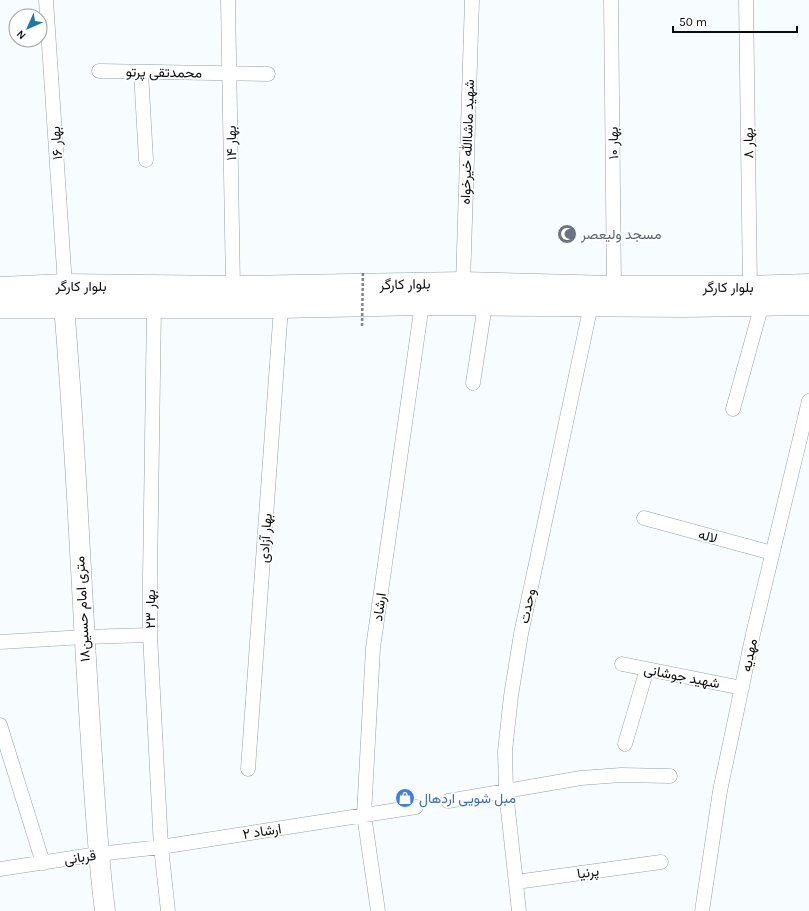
<svg xmlns="http://www.w3.org/2000/svg" width="809" height="911" font-family="Karla,Vazirmatn,sans-serif">
  <style>
    .lines { fill: none; stroke-linecap: round; stroke-linejoin: round }
    .street-casing { stroke: #96a0a8; stroke-width: 15 }
    .secondary-casing { stroke: #96a0a8; stroke-width: 21 }
    .primary-casing { stroke: #96a0a8; stroke-width: 23 }
    .street { stroke: #fff; stroke-width: 14 }
    .secondary { stroke: #fff; stroke-width: 20 }
    .primary { stroke: #fff; stroke-width: 22 }
    .path-bridge { stroke: #818588; stroke-width: 2.5; stroke-dasharray: 3 2; stroke-linecap: butt }
    .labels { text-anchor: middle; stroke-width: 3.5; stroke-linejoin: round; paint-order: stroke }
    .street-label { font-size: 14px; fill: #0a0d10; stroke: #fff }
    .worship-label { font-size: 14px; fill: #5b616d; stroke: #fff; text-anchor: start }
    .shop-label { font-size: 14px; fill: #366cbe; stroke: #fff; text-anchor: start }
  </style>
  <rect width="100%" height="100%" fill="#f7fcff"/>
  <g class="lines">
    <defs>
      <path id="street" d="M46 0 65 285
        M228 0 233 287
        M611 0 614 287
        M746 0 750 287
        M99 71 268 74
        M141 72 146 160
        M463 283 472 0
        M154 306 150 578V635L161 847 168 911
        M473 383 485 305
        M733 409 762 304
        M644 518 772 553
        M0 642 84 637 150 635
        M622 664 742 688
        M0 725 43 863
        M625 744 647 669
        M248 769 281 307
        M448 801 581 778 621 775 670 776
        M0 869 98 854 161 847 416 807
        M516 882 661 862
        M378 911 364 815 373 648 422 304
        M519 911 506 792 505 751 511 696 521 634 591 305
        M702 911 720 791 753 634 809 401"/>
      <path id="secondary" d="M64 306C76 446 81 586 90 726 94 788 97 849 105 911"/>
      <path id="primary" d="M0 288 65 285 233 287 463 283 614 287H750L809 285
        M0 307H281L422 304 684 306 809 304"/>
    </defs>
    <use href="#street" class="street-casing"/>
    <use href="#secondary" class="secondary-casing"/>
    <use href="#primary" class="primary-casing"/>
    <use href="#street" class="street"/>
    <use href="#secondary" class="secondary"/>
    <use href="#primary" class="primary"/>
    <path class="path-bridge" d="M362 326 363 271"/>
  </g>
  <defs>
    <symbol id="mosque-disc" viewBox="-11 -11 22 22"><circle r="9.5" fill="#6b7280" stroke="#fff"/><path d="M3.5-4.9A6 6 0 1 0 3.5 4.9A5 5 0 1 1 3.5-4.9Z" fill="#fff"/></symbol>
    <symbol id="shop-disc" viewBox="-11 -11 22 22"><circle r="9.5" fill="#3f7fe0" stroke="#fff"/><path d="M-5-2.5h2.3a2.7 3.5 0 0 1 5.4 0H5L5.5 6h-11ZM-1.5-2.5h3a1.5 2.3 0 0 0-3 0Z" fill="#fff"/></symbol>
  </defs>
  <g fill-rule="evenodd">
    <use href="#mosque-disc" x="556" y="223" width="22" height="22"/>
    <use href="#shop-disc" x="394" y="787" width="22" height="22"/>
  </g>
  <g class="labels">
    <g class="street-label">
      <text transform="translate(164 72) rotate(1)" y="5">محمدتقی پرتو</text>
      <text transform="translate(467 142) rotate(-88)" y="5">شهید ماشاالله خیرخواه</text>
      <text transform="translate(56 143) rotate(-94)" y="5">بهار ۱۶</text>
      <text transform="translate(231 143) rotate(-91)" y="5">بهار ۱۴</text>
      <text transform="translate(613 143) rotate(-91)" y="5">بهار ۱۰</text>
      <text transform="translate(748 143) rotate(-91)" y="5">بهار ۸</text>
      <text transform="translate(405 284) rotate(-1)" y="5">بلوار کارگر</text>
      <text x="81" y="291">بلوار کارگر</text>
      <text x="728" y="292">بلوار کارگر</text>
      <text transform="translate(708 536) rotate(15)" y="5">لاله</text>
      <text transform="translate(265 538) rotate(-86)" y="5">بهار آزادی</text>
      <text transform="translate(527 606) rotate(-78)" y="5">وحدت</text>
      <text transform="translate(379 607) rotate(-82)" y="5">ارشاد</text>
      <text transform="translate(82 609) rotate(-93)" y="5">۱۸متری امام حسین</text>
      <text transform="translate(150 609) rotate(-90)" y="5">بهار ۲۳</text>
      <text transform="translate(749 655) rotate(-78)" y="5">مهدیه</text>
      <text transform="translate(682 676) rotate(11)" y="5">شهید جوشانی</text>
      <text transform="translate(262 831) rotate(-9)" y="5">ارشاد ۲</text>
      <text transform="translate(80 857) rotate(-8)" y="5">قربانی</text>
      <text transform="translate(588 872) rotate(-8)" y="5">پرنیا</text>
    </g>
    <g class="worship-label">
      <text x="581" y="239">مسجد ولیعصر</text>
    </g>
    <g class="shop-label">
      <text x="419" y="803">مبل شویی اردهال</text>
    </g>
  </g>
  <g transform="translate(28 28) rotate(225)"><circle r="19" fill="#ffffff" stroke="#9d9e9f"/>
  <path d="M0-3L7 15L0 10L-7 15Z" fill="#2177a7"/>
  <text y="-6" font-size="11" font-weight="bold" text-anchor="middle" fill="#0a0d10">N</text>
  </g>
  <path d="M673 26v6h124v-6" fill="none" stroke="#0a0d10" stroke-width="2"/>
  <text x="679" y="26" font-size="12" fill="#0a0d10" stroke="#ffffff" stroke-width="3" paint-order="stroke">50 m</text>
</svg>
